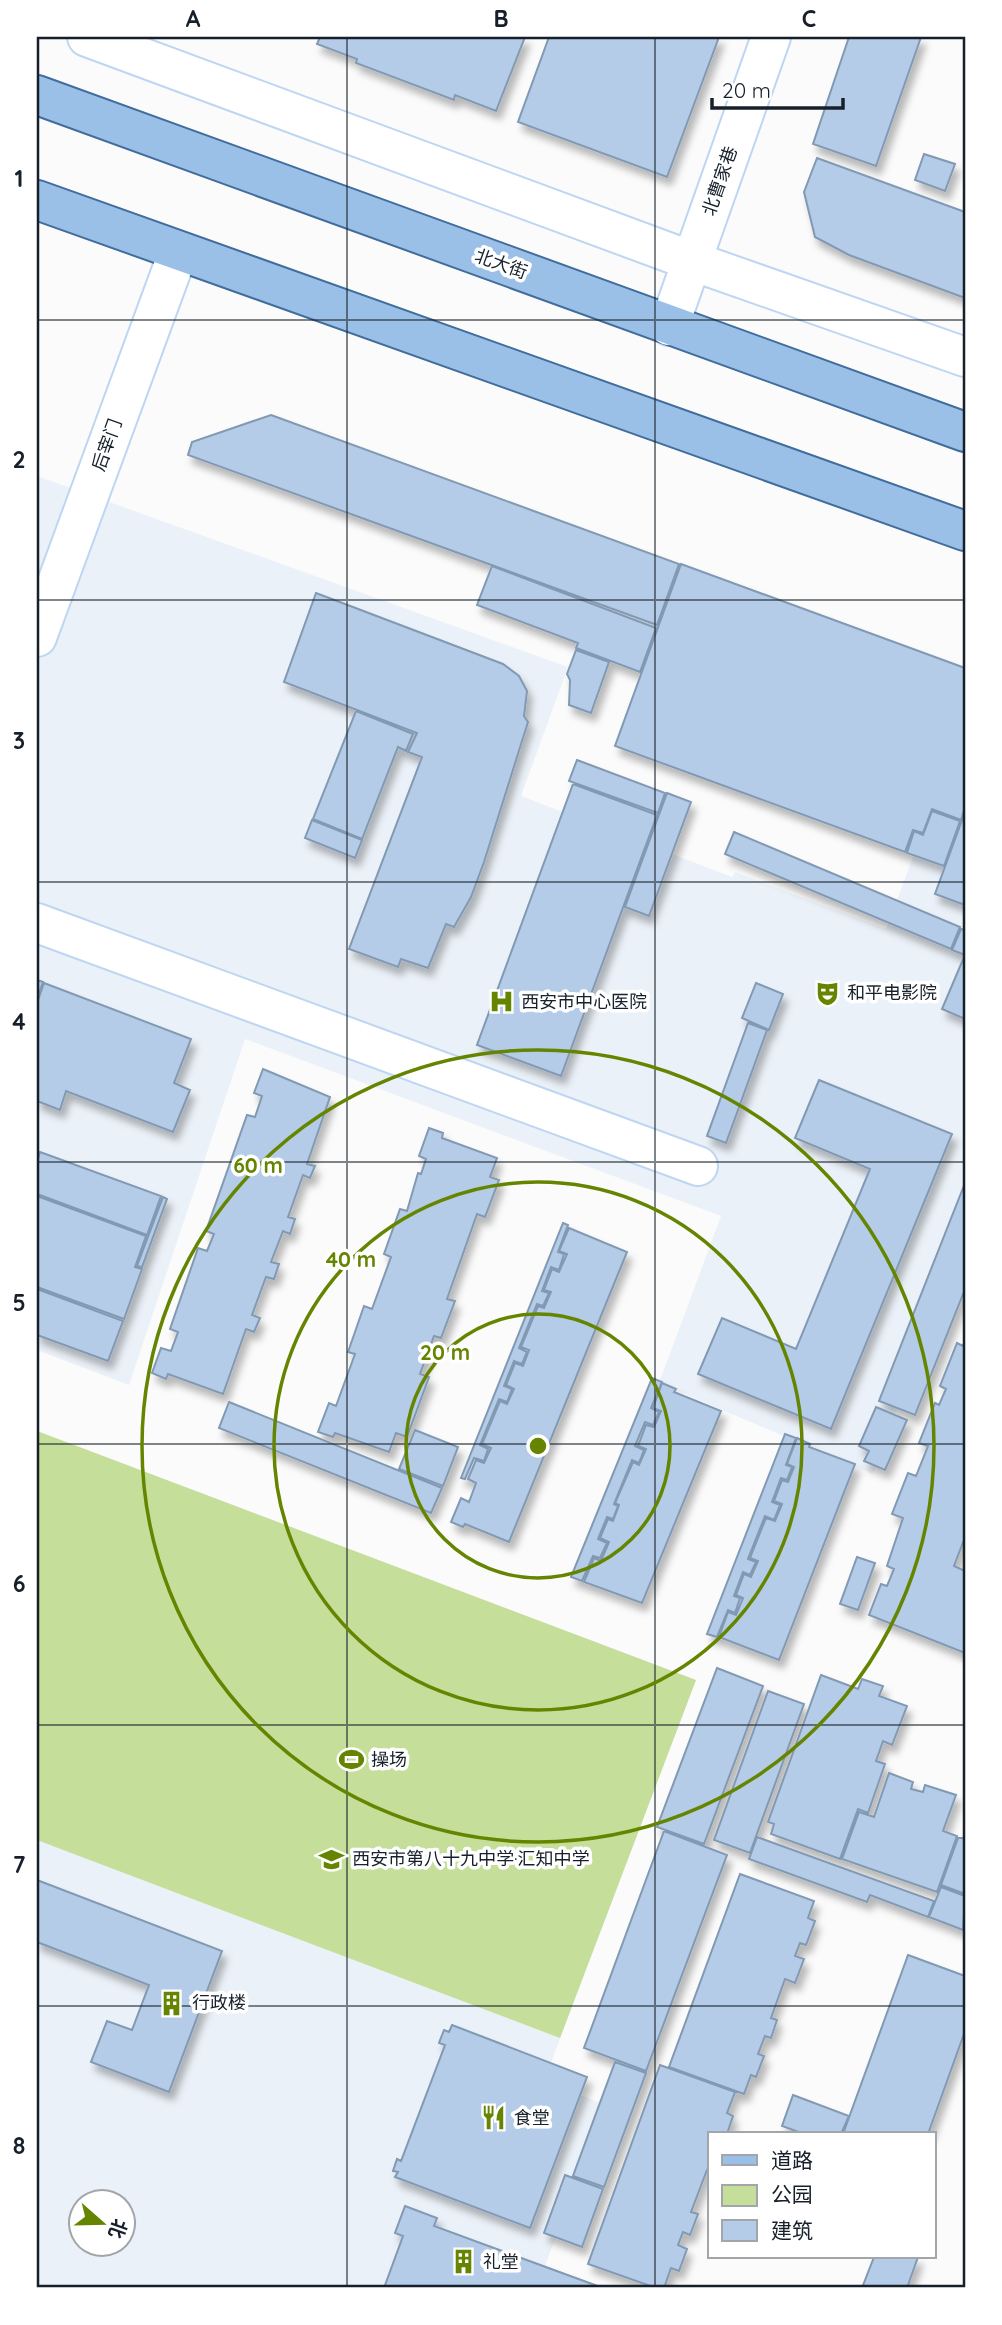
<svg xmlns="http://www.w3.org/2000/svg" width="1002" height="2325" font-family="Quicksand,'Noto Sans SC',sans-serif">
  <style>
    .built { fill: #ebf1f8; fill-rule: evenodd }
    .green { fill: #c5de99 }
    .building { fill: #b4cce7; stroke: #8299b3; stroke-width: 2; filter: url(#shadow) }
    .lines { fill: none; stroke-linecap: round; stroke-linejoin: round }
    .minor-casing { stroke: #bed6f1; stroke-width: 42 }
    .major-casing { stroke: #416d9c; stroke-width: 42 }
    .minor { stroke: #fff; stroke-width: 38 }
    .major { stroke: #9bc0e8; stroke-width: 38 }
    .grid { fill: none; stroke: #17202a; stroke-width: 2; stroke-opacity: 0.55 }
    .ring { fill: none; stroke: #658500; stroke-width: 3.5 }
    .labels { text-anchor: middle; stroke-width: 7; stroke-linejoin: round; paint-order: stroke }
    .street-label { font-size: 18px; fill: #17202a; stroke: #fff }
    .poi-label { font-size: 18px; fill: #17202a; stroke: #fff; text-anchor: start }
    .centre { fill: #658500; stroke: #fff; stroke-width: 3.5 }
    .ring-label { font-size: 21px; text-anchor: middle; font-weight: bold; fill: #658500; stroke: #fff; stroke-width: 7; stroke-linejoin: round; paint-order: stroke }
    .neatline { fill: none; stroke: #17202a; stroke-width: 2.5 }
    .grid-label { font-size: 23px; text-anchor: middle; font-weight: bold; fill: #17202a }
  </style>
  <defs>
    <filter id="shadow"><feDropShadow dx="4.5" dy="8" stdDeviation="3.5" flood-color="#0004"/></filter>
  </defs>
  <rect width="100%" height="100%" fill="#fbfbfb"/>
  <path class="built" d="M37 476 568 667 521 796 732 877 735 872 886 929 965 719V1222L873 1474 659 1383 721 1216 245 1039 129 1385 37 1350Z
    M37 1431 696 1680 544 2081 606 2105 543 2271 587 2288H37ZM80 2202H122V2244H80Z"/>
  <path class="green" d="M37 1431 696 1680 560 2038 37 1840Z"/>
  <path class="building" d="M320 37H525L496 111 455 95 454 100 356 63 357 59 317 44Z
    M549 37H719L667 177 518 122Z
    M849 37H921L876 166 813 144Z
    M924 154 955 164 945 191 915 180Z
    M817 158 965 212V298L849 255 815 237 804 192Z
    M271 415 679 564 657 625 188 455 192 442Z
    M681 564 965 668V807L961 820 932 809 923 833 913 830 905 852 615 746Z
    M492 566 656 628 640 672 576 648 578 643 477 605Z
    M316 593 503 664 519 676 527 691 524 716 528 722 484 862 471 897 454 927 446 924 428 968 401 959 398 967 349 949 422 757 408 752 417 733 284 682Z
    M576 650 609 662 591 713 569 705 570 680 567 674Z
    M356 711 413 734 406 751 398 747 362 839 313 819Z
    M577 760 665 793 658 813 569 781Z
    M573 784 657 815 561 1076 477 1045Z
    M667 793 691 802 649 916 625 907Z
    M932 811 960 821 944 866 907 853 914 831 923 835Z
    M965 812V905L935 894Z
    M312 820 362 840 355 858 305 838Z
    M734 832 960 927 951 949 725 854Z
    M961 929 965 930V955L952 950Z
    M964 957H965V1019L942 1009Z
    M37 980 43 982 37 999Z
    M44 983 191 1039 174 1083 190 1090 173 1132 66 1091 60 1110 37 1101V1003Z
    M756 983 783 994 769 1030 742 1018Z
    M748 1023 767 1030 726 1143 707 1136Z
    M263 1069 330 1097 307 1164 315 1166 310 1178 303 1175 288 1217 295 1219 290 1234 283 1231 271 1262 279 1264 274 1279 266 1277 252 1315 260 1318 254 1332 246 1329 223 1394 168 1374 166 1379 152 1373 161 1348 171 1351 178 1332 170 1329 198 1248 207 1251 214 1234 206 1231 247 1115 255 1117 262 1096 254 1093Z
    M819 1080 952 1134 831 1429 698 1374 722 1318 796 1349 870 1169 795 1138Z
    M429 1128 443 1133 442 1138 497 1158 490 1177 499 1180 485 1217 477 1214 447 1299 455 1301 441 1338 434 1336 420 1374 429 1377 407 1437 396 1433 389 1452 335 1433 333 1437 318 1432 329 1403 336 1406 355 1354 348 1352 364 1306 372 1309 391 1257 384 1254 400 1209 407 1211 418 1173 421 1174 426 1159 419 1156Z
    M40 1152 161 1196 147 1235 37 1194V1162Z
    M965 1183V1289L915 1415 879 1401Z
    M37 1196 146 1236 135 1267 142 1269 124 1319 37 1287Z
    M163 1197 167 1199 142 1267 137 1266Z
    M563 1223 568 1225 558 1252 564 1254 559 1270 551 1267 542 1291 549 1293 543 1306 537 1304 519 1348 527 1352 522 1364 514 1361 504 1386 512 1389 507 1402 499 1399 480 1445 488 1449 484 1461 474 1458 465 1479 461 1478Z
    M569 1228 627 1252 509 1542 465 1524 463 1527 451 1522 461 1498 469 1502 476 1483 468 1479 476 1460 484 1463 491 1448 482 1444 500 1401 507 1404 514 1389 506 1385 515 1363 523 1366 529 1350 521 1347 538 1306 544 1308 551 1292 544 1290 552 1269 559 1272 567 1254 559 1251Z
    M37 1289 123 1321 108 1361 37 1335Z
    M965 1340V1537L954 1566 965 1571V1653L869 1615 881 1584 887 1586 894 1569 887 1566 903 1518 892 1514 908 1473 916 1476 928 1446 919 1443 935 1403 939 1405 946 1389 940 1386 957 1343 963 1346Z
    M652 1378 662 1382 651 1408 659 1412 653 1425 645 1422 635 1446 644 1450 639 1463 632 1460 614 1504 618 1506 613 1519 607 1517 598 1539 607 1543 600 1558 593 1556 582 1581 571 1577Z
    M662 1383 676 1389 674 1392 721 1411 642 1603 584 1582 594 1558 601 1561 609 1542 600 1538 608 1519 613 1521 619 1505 615 1503 633 1462 639 1465 646 1449 638 1446 646 1425 654 1427 661 1411 653 1408Z
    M229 1402 442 1488 431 1513 219 1428Z
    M876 1407 907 1420 885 1470 864 1461 869 1451 859 1446Z
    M415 1430 458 1447 443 1486 399 1469Z
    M785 1434 796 1438 786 1465 792 1467 787 1480 781 1478 772 1502 780 1505 774 1520 765 1516 748 1559 756 1562 750 1575 743 1572 734 1596 740 1598 735 1613 728 1610 717 1637 707 1634Z
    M797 1438 810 1444 809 1447 855 1464 779 1660 719 1637 728 1612 736 1615 743 1598 736 1595 744 1574 751 1577 758 1561 750 1558 766 1518 775 1521 782 1504 774 1501 782 1480 788 1482 794 1467 787 1464Z
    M857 1557 875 1563 858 1610 840 1604Z
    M717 1668 763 1686 704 1844 657 1827Z
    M821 1675 858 1689 862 1679 883 1686 879 1696 907 1706 892 1745 883 1741 876 1761 885 1764 868 1813 858 1809 840 1859 771 1834 774 1824 768 1822Z
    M768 1691 804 1704 750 1853 714 1840Z
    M889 1773 913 1782 911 1789 923 1792 925 1785 956 1795 943 1831 957 1836 937 1892 842 1859 859 1812 874 1817Z
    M664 1831 727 1855 646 2071 584 2048Z
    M757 1837 934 1901 928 1917 870 1895 867 1902 749 1859Z
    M958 1838H965V1894L941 1885Z
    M740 1874 814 1901 808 1918 815 1921 806 1945 800 1943 795 1956 804 1959 795 1983 785 1979 771 2018 777 2020 771 2038 765 2036 758 2054 764 2056 756 2077 751 2075 744 2094 669 2067Z
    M37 1880 222 1951 169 2092 91 2062 107 2021 132 2030 149 1985 37 1942Z
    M941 1887 965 1896 963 1930 929 1917Z
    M908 1955 965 1976V2031L928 2134H843Z
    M452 2025 587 2077 530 2228 395 2177 398 2172 393 2171 397 2159 401 2161 445 2045 439 2043 444 2030 449 2032Z
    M615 2062 646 2073 604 2187 573 2176Z
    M660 2065 735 2092 727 2113 733 2116 727 2134H710V2171L707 2170 691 2212 698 2214 690 2235 683 2232 678 2245 687 2249 679 2271 671 2268 664 2288H656L588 2264Z
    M793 2095 849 2116 841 2134H804L782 2126Z
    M565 2175 603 2189 582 2247 544 2233Z
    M405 2206 437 2218 434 2226 603 2288H384L403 2236 395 2233Z
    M874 2257H918L907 2288H862Z"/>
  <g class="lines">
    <defs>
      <path id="minor" d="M87 37 692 261 965 357
        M669 326 771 37
        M37 637 178 253
        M37 923 698 1166"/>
      <path id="major" d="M37 95 965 432
        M37 200 965 531"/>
    </defs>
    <use href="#minor" class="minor-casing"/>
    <use href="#major" class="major-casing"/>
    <use href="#minor" class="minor"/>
    <use href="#major" class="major"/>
  </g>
  <path class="grid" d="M347 37V2288M655 37V2288M37 320H965M37 600H965M37 882H965M37 1162H965M37 1444H965M37 1725H965M37 2006H965"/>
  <g class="ring">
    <circle cx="538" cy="1446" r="132"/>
    <circle cx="538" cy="1446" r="264"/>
    <circle cx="538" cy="1446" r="396"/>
  </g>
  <defs>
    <symbol id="theatre-bare" viewBox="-9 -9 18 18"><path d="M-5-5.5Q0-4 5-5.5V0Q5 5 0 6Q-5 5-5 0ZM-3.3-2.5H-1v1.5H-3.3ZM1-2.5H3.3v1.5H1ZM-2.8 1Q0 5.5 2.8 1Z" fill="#658500" stroke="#fff" stroke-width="2.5" paint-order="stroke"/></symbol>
    <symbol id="hospital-bare" viewBox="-9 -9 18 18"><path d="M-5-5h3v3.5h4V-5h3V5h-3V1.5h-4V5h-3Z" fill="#658500" stroke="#fff" stroke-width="2.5" paint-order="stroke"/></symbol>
    <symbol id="stadium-bare" viewBox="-9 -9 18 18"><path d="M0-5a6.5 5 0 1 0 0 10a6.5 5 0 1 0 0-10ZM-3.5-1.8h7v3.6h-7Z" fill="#658500" stroke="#fff" stroke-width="2.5" paint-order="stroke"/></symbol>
    <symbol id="school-bare" viewBox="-9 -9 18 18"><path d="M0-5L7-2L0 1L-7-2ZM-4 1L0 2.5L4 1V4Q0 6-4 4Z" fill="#658500" stroke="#fff" stroke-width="2.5" paint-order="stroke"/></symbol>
    <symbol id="building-bare" viewBox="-9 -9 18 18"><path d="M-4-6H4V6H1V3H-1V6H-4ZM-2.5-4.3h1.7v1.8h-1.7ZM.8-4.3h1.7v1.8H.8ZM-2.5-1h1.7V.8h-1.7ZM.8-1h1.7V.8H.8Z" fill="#658500" stroke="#fff" stroke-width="2.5" paint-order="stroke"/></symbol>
    <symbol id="restaurant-bare" viewBox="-9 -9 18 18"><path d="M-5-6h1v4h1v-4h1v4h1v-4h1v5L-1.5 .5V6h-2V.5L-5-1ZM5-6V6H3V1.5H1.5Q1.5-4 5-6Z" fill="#658500" stroke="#fff" stroke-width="2.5" paint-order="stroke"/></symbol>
  </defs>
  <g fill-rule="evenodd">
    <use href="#theatre-bare" x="810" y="976" width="35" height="35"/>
    <use href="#hospital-bare" x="484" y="984" width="35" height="35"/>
    <use href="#stadium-bare" x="334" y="1742" width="35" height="35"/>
    <use href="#school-bare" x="314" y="1842" width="35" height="35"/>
    <use href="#building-bare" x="154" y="1986" width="35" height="35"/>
    <use href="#restaurant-bare" x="476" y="2100" width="35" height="35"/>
    <use href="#building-bare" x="446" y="2244" width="35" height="35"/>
  </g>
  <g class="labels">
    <g class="street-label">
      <text transform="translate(720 181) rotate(-71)" y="6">北曹家巷</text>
      <text transform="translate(501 264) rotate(20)" y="6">北大街</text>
      <text transform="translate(107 445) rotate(-70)" y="6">后宰门</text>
    </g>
    <g class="poi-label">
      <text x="847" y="999">和平电影院</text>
      <text x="521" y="1008">西安市中心医院</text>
      <text x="371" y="1766">操场</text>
      <text x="352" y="1865">西安市第八十九中学·汇知中学</text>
      <text x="192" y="2009">行政楼</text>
      <text x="514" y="2124">食堂</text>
      <text x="483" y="2268">礼堂</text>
    </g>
  </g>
  <circle cx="538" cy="1446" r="10" class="centre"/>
  <g class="ring-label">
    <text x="258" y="1173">60 m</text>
    <text x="351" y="1267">40 m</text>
    <text x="445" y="1360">20 m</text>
  </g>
  <rect width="1002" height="2325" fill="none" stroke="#ffffff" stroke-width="77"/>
  <rect x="708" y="2132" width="228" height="126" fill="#ffffff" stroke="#a2a6aa" stroke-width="2"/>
  <rect x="722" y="2155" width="35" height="10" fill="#9bc0e8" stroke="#a2a6aa" stroke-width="2"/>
  <text x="771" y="2168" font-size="21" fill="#17202a">道路</text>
  <rect x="722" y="2185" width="35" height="21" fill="#c5de99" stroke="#a2a6aa" stroke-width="2"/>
  <text x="771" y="2202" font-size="21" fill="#17202a">公园</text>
  <rect x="722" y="2220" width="35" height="21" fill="#b4cce7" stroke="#a2a6aa" stroke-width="2"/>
  <text x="771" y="2238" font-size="21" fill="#17202a">建筑</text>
  <g transform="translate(102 2223) rotate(110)"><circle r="33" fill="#ffffff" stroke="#a2a6aa" stroke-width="2"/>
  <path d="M0-5L12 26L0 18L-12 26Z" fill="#658500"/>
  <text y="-10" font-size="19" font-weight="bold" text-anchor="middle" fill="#17202a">北</text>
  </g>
  <path d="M712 98v10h131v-10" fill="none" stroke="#17202a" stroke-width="3.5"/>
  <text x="722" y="98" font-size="21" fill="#17202a" stroke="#ffffff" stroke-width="5" paint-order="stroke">20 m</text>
  <rect x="38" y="38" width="926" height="2248" class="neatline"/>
  <g class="grid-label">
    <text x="193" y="27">A</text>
    <text x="501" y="27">B</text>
    <text x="809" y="27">C</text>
    <text x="19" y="187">1</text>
    <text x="19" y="468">2</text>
    <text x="19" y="749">3</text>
    <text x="19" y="1030">4</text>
    <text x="19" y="1311">5</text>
    <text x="19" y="1592">6</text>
    <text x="19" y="1873">7</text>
    <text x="19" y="2154">8</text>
  </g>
</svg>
